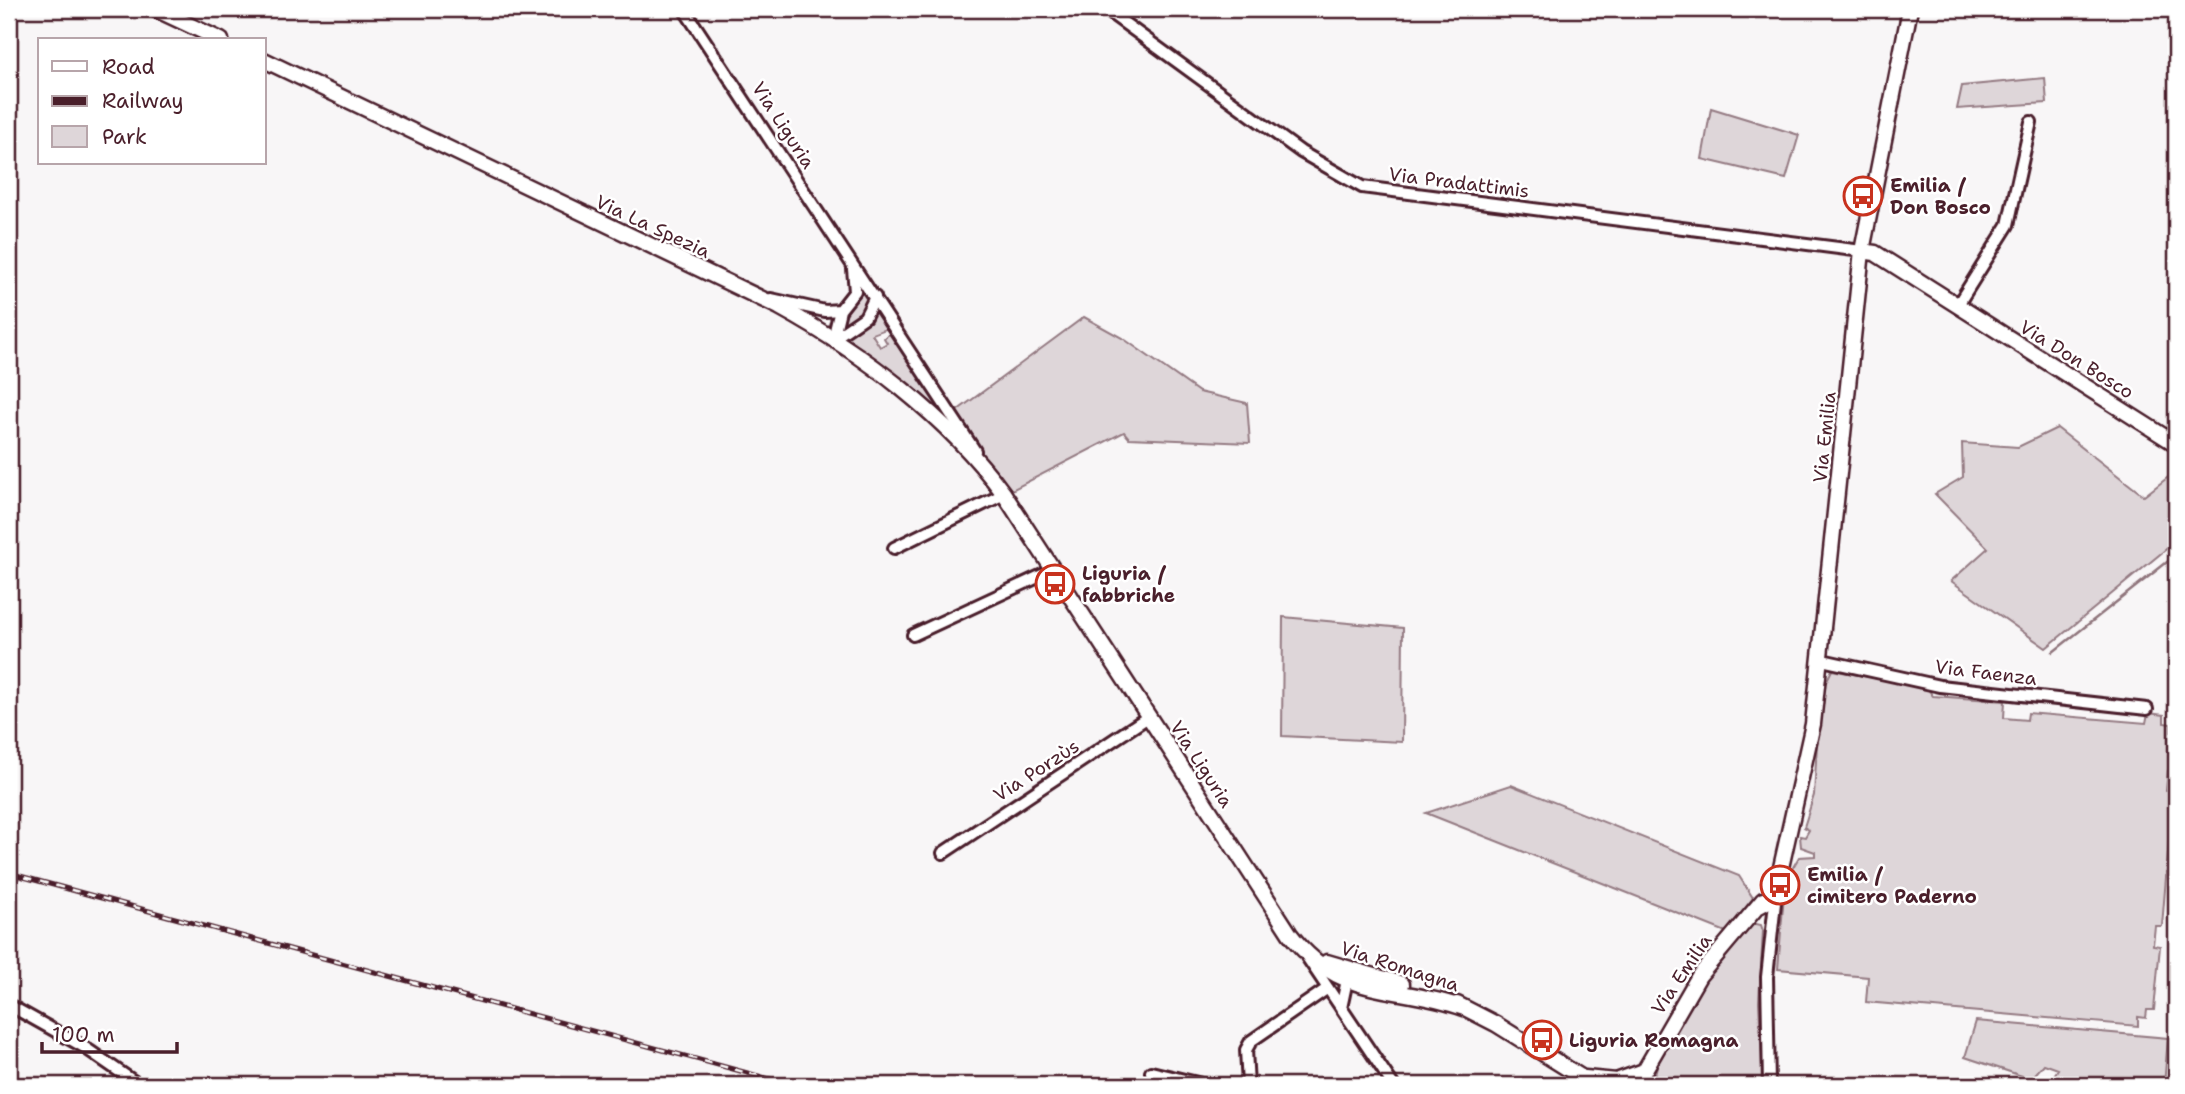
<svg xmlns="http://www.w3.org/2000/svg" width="2185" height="1094" font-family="'Shantell Sans',sans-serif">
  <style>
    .green { fill: #ded6d9; stroke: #947a82; stroke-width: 2 }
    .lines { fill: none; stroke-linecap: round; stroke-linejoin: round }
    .stream { stroke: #8f747b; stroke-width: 2.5 }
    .street-casing { stroke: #4a1f2b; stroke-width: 16 }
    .secondary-casing { stroke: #4a1f2b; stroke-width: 19 }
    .street { stroke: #fff; stroke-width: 10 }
    .secondary { stroke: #fff; stroke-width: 14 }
    .rail-casing { stroke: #4a1f2b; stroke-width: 5 }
    .rail { stroke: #fff; stroke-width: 2.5; stroke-dasharray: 8; stroke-linecap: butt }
    .labels { text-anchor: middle; stroke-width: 5; stroke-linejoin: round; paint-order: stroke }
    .street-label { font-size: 19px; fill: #4a1f2b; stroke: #fff }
    .poi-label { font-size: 19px; font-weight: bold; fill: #4a1f2b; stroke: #fff; text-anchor: start }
  </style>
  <rect width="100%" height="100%" fill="#f8f6f7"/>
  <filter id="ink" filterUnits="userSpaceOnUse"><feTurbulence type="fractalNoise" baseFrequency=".0143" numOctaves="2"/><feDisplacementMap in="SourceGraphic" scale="14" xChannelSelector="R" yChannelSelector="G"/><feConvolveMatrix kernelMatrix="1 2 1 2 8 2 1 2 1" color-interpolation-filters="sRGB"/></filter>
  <g filter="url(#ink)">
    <path class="green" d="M2045 78 2047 103 1957 109 1962 86Z
      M1711 108 1799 135 1786 179 1702 159Z
      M861 284 871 298 866 310 841 329C843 311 858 302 861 284Z
      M877 306 891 327 872 334 880 347 887 343 884 338 893 331 961 434 842 336 868 320Z
      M1084 317 1124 339 1199 392 1247 403 1250 443 1129 438 1124 432 1004 494 954 413Z
      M2057 428 2144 496 2176 471V541L2046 648 1951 581 1988 548 1935 494 1963 477 1962 443 2018 447Z
      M1283 617 1403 628 1402 742 1282 736Z
      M1832 670 1927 688 1933 696 2005 701 2004 718 2027 720 2028 713 2146 723 2148 713 2164 715V723L2171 724V732H2176L2175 772 2168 771 2166 791 2173 792 2162 926H2155L2153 945 2160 946 2154 1010H2147L2146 1018 2138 1017V1026L1866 1002 1868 977 1778 969 1785 881 1799 857 1815 856V852L1801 847 1800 836 1805 837 1809 830 1804 827 1814 795 1820 694Z
      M1511 785 1739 876 1753 898 1726 932 1426 813Z
      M1752 923 1761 925 1763 931 1759 1002 1763 1085H1653C1662 1021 1712 970 1752 923Z
      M1976 1021 2168 1038 2164 1085H2048L2058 1069 2044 1064 2031 1079 1965 1057Z"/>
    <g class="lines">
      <path class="stream" d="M2053 652 2176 555
        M2169 1001 2176 908"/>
      <defs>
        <path id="street" d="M684 9 975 451
          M1105 9 1301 152 1362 187 1862 251
          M771 299 825 311 840 310
          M1957 306 2008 225 2031 122
          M833 339 840 310 855 291 853 269
          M833 339 865 317 875 297
          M894 548 1004 494
          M913 635 1053 570
          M1822 660 1940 686 2147 709
          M943 853 1148 717
          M1307 957 1393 1085
          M9 1005 84 1047 139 1085
          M1341 1008 1347 980 1345 973
          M1151 1072 1206 1085
          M1248 1085 1246 1050 1251 1041 1328 988
          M1769 1085 1767 977 1776 893"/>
        <path id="secondary" d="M155 9 221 40
          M264 60 779 307C863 353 947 416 1004 494L1290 934C1341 1001 1393 983 1464 1008
          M1862 251 1875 253 2176 444
          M1759 906 1770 900 1776 890 1813 724 1862 251 1910 9
          M1327 962 1402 984
          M1457 1004 1496 1024 1594 1085
          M1585 1078 1616 1081 1644 1071
          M1636 1085 1699 976 1763 900"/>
      </defs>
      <use href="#street" class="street-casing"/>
      <use href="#secondary" class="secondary-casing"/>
      <use href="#street" class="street"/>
      <use href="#secondary" class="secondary"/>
      <defs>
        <path id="rail" d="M9 873 792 1085"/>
      </defs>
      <use href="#rail" class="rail-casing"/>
      <use href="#rail" class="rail"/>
    </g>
  </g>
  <defs>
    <symbol id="bus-ring" viewBox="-11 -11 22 22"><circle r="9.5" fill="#fff" stroke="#c8321e" stroke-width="1.5"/><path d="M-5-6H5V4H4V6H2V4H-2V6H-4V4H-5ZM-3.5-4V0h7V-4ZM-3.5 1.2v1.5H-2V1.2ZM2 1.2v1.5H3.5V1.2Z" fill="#c8321e"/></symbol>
  </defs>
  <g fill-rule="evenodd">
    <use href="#bus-ring" x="1841" y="174" width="44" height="44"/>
    <use href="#bus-ring" x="1033" y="562" width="44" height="44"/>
    <use href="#bus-ring" x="1758" y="863" width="44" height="44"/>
    <use href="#bus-ring" x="1520" y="1018" width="44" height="44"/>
  </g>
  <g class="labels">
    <g class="street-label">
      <text transform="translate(784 125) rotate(57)" y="7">Via Liguria</text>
      <text transform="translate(1459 182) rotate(7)" y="7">Via Pradattimis</text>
      <text transform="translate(653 226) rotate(25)" y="7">Via La Spezia</text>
      <text transform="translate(2077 359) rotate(32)" y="7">Via Don Bosco</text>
      <text transform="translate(1824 437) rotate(-84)" y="7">Via Emilia</text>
      <text transform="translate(1986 672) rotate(7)" y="7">Via Faenza</text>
      <text transform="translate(1202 764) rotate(57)" y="7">Via Liguria</text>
      <text transform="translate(1036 770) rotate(-33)" y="7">Via Porzùs</text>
      <text transform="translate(1400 966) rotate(18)" y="7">Via Romagna</text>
      <text transform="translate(1681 974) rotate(-56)" y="7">Via Emilia</text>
    </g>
    <g class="poi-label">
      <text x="1890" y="192">Emilia /<tspan x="1890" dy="22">Don Bosco</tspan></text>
      <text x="1082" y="580">Liguria /<tspan x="1082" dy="22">fabbriche</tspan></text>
      <text x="1807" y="881">Emilia /<tspan x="1807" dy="22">cimitero Paderno</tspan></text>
      <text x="1569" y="1047">Liguria Romagna</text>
    </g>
  </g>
  <rect width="2185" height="1094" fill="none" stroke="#fff" stroke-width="35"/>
  <rect x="18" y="18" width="2150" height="1059" fill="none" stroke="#4a1f2b" stroke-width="2.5" filter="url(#ink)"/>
  <rect x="38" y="38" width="228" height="126" fill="#ffffff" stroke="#b7a5aa" stroke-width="2"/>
  <rect x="52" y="61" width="35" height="10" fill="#ffffff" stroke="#b7a5aa" stroke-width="2"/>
  <text x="102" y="74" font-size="21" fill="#4a1f2b">Road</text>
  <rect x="52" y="96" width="35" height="10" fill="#4a1f2b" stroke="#b7a5aa" stroke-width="2"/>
  <text x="102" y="108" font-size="21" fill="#4a1f2b">Railway</text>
  <rect x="52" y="126" width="35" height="21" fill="#ded6d9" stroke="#b7a5aa" stroke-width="2"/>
  <text x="102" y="144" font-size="21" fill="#4a1f2b">Park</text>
  <path d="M42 1042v10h135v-10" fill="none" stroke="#4a1f2b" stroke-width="3.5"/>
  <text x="52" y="1042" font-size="21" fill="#4a1f2b" stroke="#ffffff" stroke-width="5" paint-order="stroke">100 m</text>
</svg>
